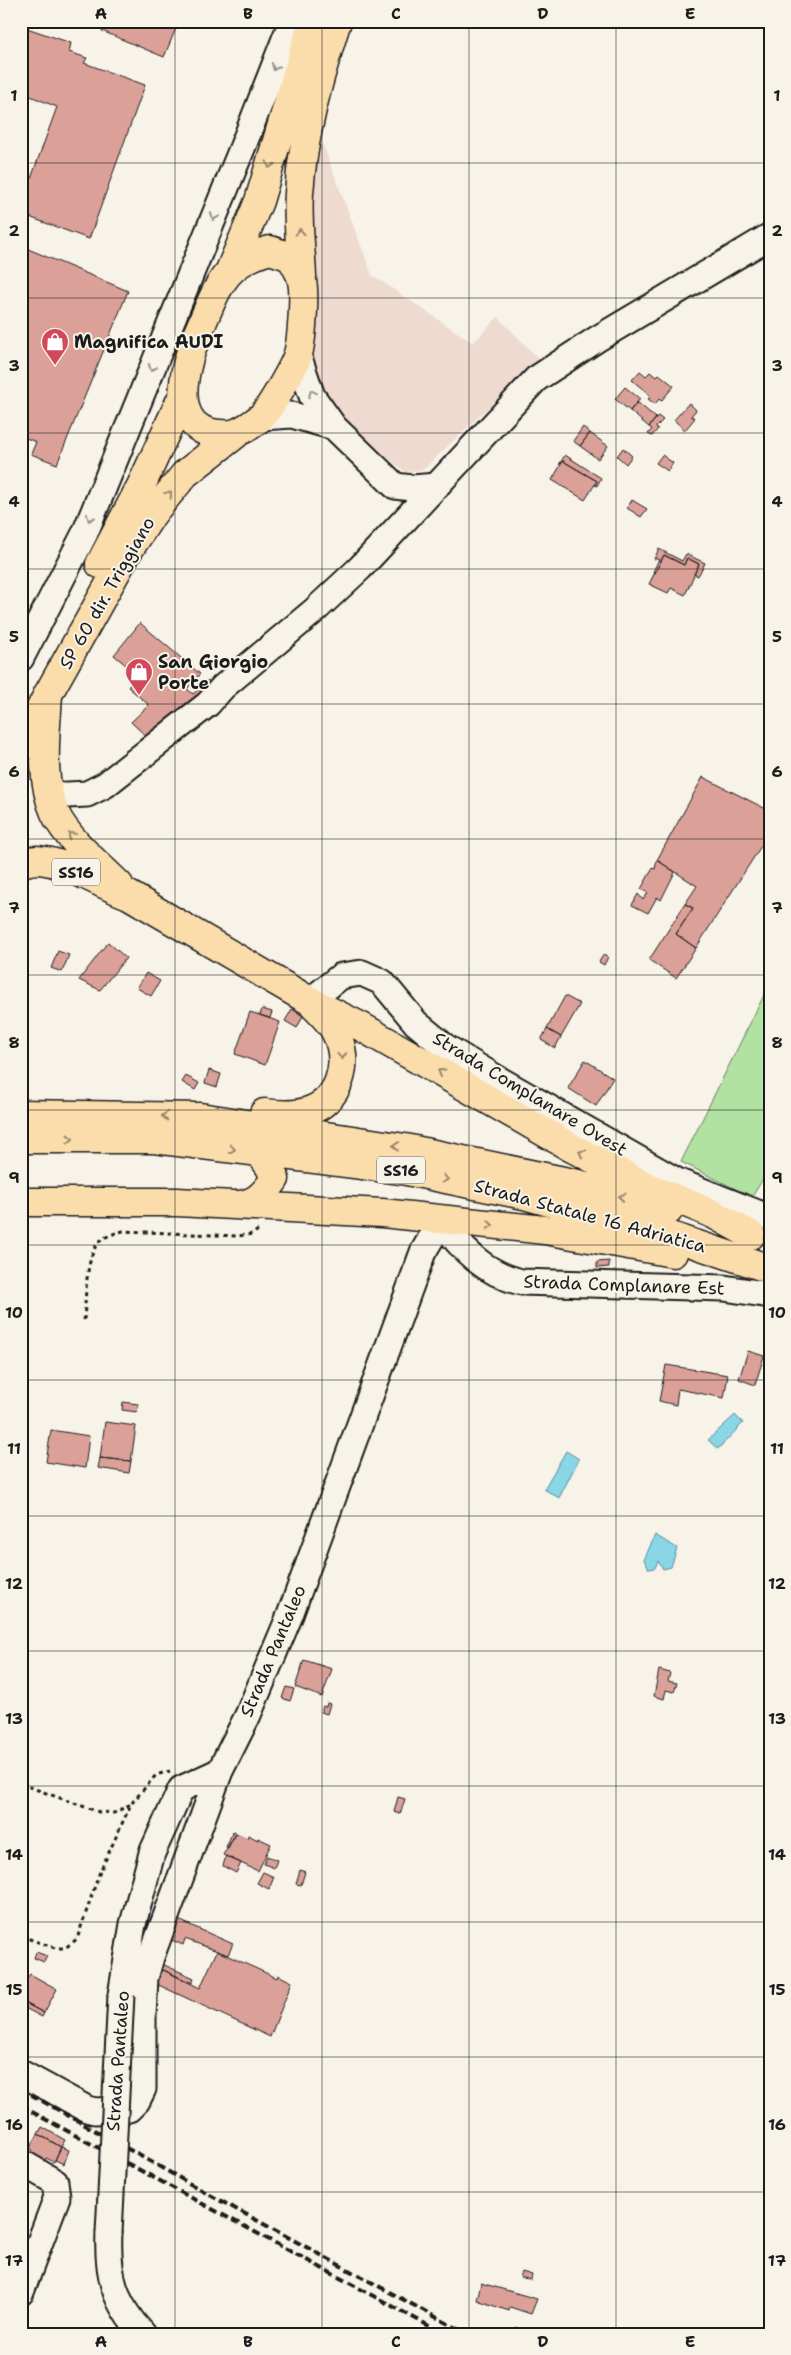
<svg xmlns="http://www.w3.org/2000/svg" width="791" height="2355" font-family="'Shantell Sans',sans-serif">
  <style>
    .built { fill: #efdad0 }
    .green { fill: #b1e2a2; stroke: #667f5f }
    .water { fill: #88d6e6; stroke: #5d8c95 }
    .building { fill: #dba199; stroke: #1c1c1c }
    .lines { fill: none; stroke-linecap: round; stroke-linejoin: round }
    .minor-casing { stroke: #1c1c1c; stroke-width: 29 }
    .major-casing { stroke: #1c1c1c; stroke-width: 31 }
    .highway-casing { stroke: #1c1c1c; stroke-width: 31 }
    .path { stroke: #1c1c1c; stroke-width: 3; stroke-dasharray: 4 4; stroke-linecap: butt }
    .minor { stroke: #f7f3e8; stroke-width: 25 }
    .major { stroke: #fbddab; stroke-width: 28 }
    .highway { stroke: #fbddab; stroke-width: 28 }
    .rail { stroke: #1c1c1c; stroke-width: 4; stroke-dasharray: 8 4; stroke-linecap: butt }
    .minor-bridge-casing { stroke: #1c1c1c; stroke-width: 29; stroke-linecap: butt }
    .minor-bridge { stroke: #f7f3e8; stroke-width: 25 }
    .oneway { stroke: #94928c }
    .oneway2 { stroke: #97866b }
    .grid { fill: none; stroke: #1c1c1c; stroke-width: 1; stroke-opacity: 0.55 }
    .labels { text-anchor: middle; stroke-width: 4; stroke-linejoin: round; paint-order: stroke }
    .shield { fill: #f7f3e8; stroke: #5e5c59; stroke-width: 1 }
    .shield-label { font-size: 16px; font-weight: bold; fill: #1c1c1c }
    .poi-label { font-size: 18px; font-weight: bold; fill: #1c1c1c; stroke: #f7f3e8; text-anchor: start }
    .street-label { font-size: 18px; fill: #1c1c1c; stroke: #f7f3e8 }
    .neatline { fill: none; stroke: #1c1c1c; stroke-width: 2 }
    .grid-label { font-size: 16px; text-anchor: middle; font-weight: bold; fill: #1c1c1c }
  </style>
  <rect width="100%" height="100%" fill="#f7f3e8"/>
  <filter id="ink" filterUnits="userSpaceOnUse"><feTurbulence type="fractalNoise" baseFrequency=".02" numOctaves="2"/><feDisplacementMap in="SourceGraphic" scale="10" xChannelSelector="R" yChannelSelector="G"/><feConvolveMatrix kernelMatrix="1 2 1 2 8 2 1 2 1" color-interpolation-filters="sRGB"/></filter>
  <g filter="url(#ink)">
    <path class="built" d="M317 129 372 275 473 343 498 317 539 359 423 470 406 472 385 456 333 408 320 388 311 362 306 226Z"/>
    <path class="green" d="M770 983V1167L752 1197 681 1162Z"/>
    <path class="water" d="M735 1415 743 1423 718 1449 708 1440Z
      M566 1451 579 1459 559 1498 544 1489Z
      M655 1535 677 1548 671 1567 663 1569 658 1561 655 1568 649 1569 644 1560Z"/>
    <path class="building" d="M103 21H179L164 57 102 31 106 22Z
      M21 26 71 43 69 52 87 58 84 63 145 85 89 239 21 214V206L57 107 28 95 24 106 28 107 21 127Z
      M21 246 128 291 57 464 31 454 36 442 21 436Z
      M640 371 646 376 650 372 656 377 659 374 674 386 661 401 659 399 655 404 648 399 651 396 632 380Z
      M625 387 640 399 630 411 615 399Z
      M637 402 656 418 649 427 630 411Z
      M689 403 696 410 691 416 695 418 685 430 674 420Z
      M658 416 663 420 656 427 658 429 652 436 648 434 652 429 649 427Z
      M583 427 590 433 580 446 573 441Z
      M590 433 608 446 598 459 580 446Z
      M623 448 632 456 626 464 617 456Z
      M565 455 601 478 597 486 595 485 597 481 563 461 559 465Z
      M662 455 673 463 668 471 656 463Z
      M563 461 597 481 585 500 552 480Z
      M632 500 647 509 641 517 627 508Z
      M659 549 682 561 686 554 705 563 698 576 694 574 699 564 687 558 684 565 664 555 655 573 653 572 659 559H654Z
      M664 555 684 565 687 558 699 564 685 595 671 588 668 593 649 584Z
      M140 623 200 674 187 689 193 694 208 680 215 686 148 738 131 722 149 705 128 687 137 677 131 673 133 671 114 655Z
      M703 777 770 811V832L696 948 676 934 693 908 685 904 697 886 657 860Z
      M657 860 675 872 661 900 657 897 648 913 632 905 638 894 643 900 648 893 641 889 653 868 655 869Z
      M685 904 693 908 676 934 696 948 676 978 649 960Z
      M108 942 126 958 100 990 79 980Z
      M58 951 69 955 62 972 51 968Z
      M604 954 608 957 604 965 599 962Z
      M146 973 160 981 151 996 137 988Z
      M565 996 580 1004 561 1037 547 1029Z
      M262 1009 272 1012 270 1018 260 1015Z
      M292 1009 303 1016 297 1028 285 1021Z
      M250 1012 280 1022 265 1065 235 1054Z
      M547 1029 561 1037 555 1048 541 1040Z
      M585 1060 613 1078 596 1106 568 1088Z
      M209 1070 221 1074 217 1087 205 1083Z
      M186 1076 199 1083 195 1090 182 1082Z
      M609 1261V1267L597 1268V1262Z
      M748 1351 764 1356 755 1385 739 1379Z
      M666 1365 728 1375 724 1398 678 1389 676 1405 659 1401Z
      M123 1402 138 1404 137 1412 122 1410Z
      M105 1422 136 1426 131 1461 100 1458Z
      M51 1430 89 1436 85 1468 46 1462Z
      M100 1458 131 1461 129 1473 98 1468Z
      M304 1660 332 1669 322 1697 295 1687Z
      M659 1670 670 1673 668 1681 677 1683 674 1692 666 1690 664 1699 654 1696Z
      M286 1687 294 1689 290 1701 282 1698Z
      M327 1703 330 1704 327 1714 321 1712 323 1706 326 1707Z
      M398 1797 405 1799 400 1814 394 1812Z
      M233 1831 236 1833 228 1848 226 1847Z
      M236 1833 247 1838 248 1835 258 1840V1838L271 1844 258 1871 223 1855Z
      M226 1856 241 1863 236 1873 223 1866Z
      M267 1856 277 1860 274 1868 264 1864Z
      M300 1870 305 1872 301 1885 296 1884Z
      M263 1872 274 1877 269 1889 257 1883Z
      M174 1918 233 1944 228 1955 185 1939 183 1945 167 1938Z
      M217 1951 277 1978 278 1975 292 1982 270 2037 150 1981 155 1966 200 1988Z
      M36 1952 47 1956 44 1962 34 1958Z
      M162 1964 194 1978 192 1983 155 1966Z
      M30 1974 57 1989 44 2013 21 2001V1981L24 1976 27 1978Z
      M21 2001 44 2013 42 2017 21 2006Z
      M42 2127 65 2140 61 2147 38 2134Z
      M38 2134 61 2147 54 2162 46 2158 44 2161 30 2156 33 2150 30 2148Z
      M61 2147 69 2150 64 2164 55 2160Z
      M522 2272 532 2275 531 2280 520 2277Z
      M481 2283 537 2299 531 2314 510 2307 509 2311 477 2300Z
      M517 2327 527 2333 526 2334H508L510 2330 514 2333Z"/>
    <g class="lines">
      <defs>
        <path id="minor" d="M298 355 312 396 334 427
          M262 417 292 415 334 427 395 486 412 488 437 486
          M21 658 85 533 243 146 292 21
          M49 796 87 794 105 785 208 704 223 687 315 610 360 568 536 379 597 339 770 236
          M310 1001 341 976 362 973 382 982 416 1023 444 1046 493 1076 677 1181 770 1218
          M121 1995 133 1924 152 1853 181 1789 220 1771
          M21 2073 87 2109 95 2111 129 2109 137 2101 143 2089V2016L145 1978 151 1957 220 1771 248 1715 290 1615 423 1252 442 1220C460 1250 487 1274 521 1282L724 1288 770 1295
          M21 2162 55 2182 57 2197 21 2292
          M109 2233C107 2273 114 2304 143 2334"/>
        <path id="major" d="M270 250 291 257C294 264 301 273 302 281 305 294 302 344 297 357 293 368 269 411 260 418 254 423 245 429 238 432 230 436 216 434 208 432 166 419 188 355 200 328 218 287 223 263 270 250Z
          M231 268 259 201 313 21
          M302 277C301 249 297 220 299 193 303 134 319 77 337 21
          M100 564 141 486 183 395
          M21 748 48 694 128 551 153 513 185 474 236 434"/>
        <path id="highway" d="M48 694C46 733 39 777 55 813 67 839 99 865 119 885
          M21 863C26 862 32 860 37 860 66 861 101 885 129 895L310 1001 360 1026 572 1148 652 1189 713 1214 751 1235
          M264 1113C279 1115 292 1116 306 1112 341 1102 350 1062 336 1033 331 1022 322 1014 314 1006
          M21 1114 200 1117 405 1148 578 1184 668 1211
          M21 1139H154L402 1170 524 1195 665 1234 770 1269
          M21 1202H177L382 1213 545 1230 673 1253
          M237 1205C255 1205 265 1193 275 1179L270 1167 259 1152"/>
      </defs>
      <use href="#minor" class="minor-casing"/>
      <use href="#major" class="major-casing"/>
      <use href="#highway" class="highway-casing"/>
      <path class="path" d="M84 1320C86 1299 85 1253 101 1240 108 1235 116 1233 123 1231L237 1236 253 1234 259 1229
        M21 1784 99 1812 114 1813 131 1804
        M21 1936 55 1948H65L77 1939 99 1874 131 1804 156 1775 170 1771"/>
      <use href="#minor" class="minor"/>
      <use href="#major" class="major"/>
      <use href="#highway" class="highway"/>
      <path class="rail" d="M21 2089 210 2195 467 2334
        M21 2106 444 2334"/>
      <defs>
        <path id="minor-bridge" d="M109 2233 121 1995"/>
      </defs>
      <use href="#minor-bridge" class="minor-bridge-casing"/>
      <use href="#minor-bridge" class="minor-bridge"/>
    </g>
    <defs><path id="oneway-chevron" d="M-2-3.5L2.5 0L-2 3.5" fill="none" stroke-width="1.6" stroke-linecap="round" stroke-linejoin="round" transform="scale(1.25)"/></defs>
    <g class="oneway">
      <use href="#oneway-chevron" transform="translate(275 67) rotate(112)"/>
      <use href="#oneway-chevron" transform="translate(214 217) rotate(112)"/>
      <use href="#oneway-chevron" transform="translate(152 368) rotate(112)"/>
      <use href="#oneway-chevron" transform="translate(312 393) rotate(-116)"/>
      <use href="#oneway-chevron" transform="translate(90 518) rotate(112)"/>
    </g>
    <g class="oneway2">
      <use href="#oneway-chevron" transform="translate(270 165) rotate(107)"/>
      <use href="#oneway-chevron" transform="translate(300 232) rotate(-93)"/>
      <use href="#oneway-chevron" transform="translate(169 494) rotate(-50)"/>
      <use href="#oneway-chevron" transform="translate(71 835) rotate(-131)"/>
      <use href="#oneway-chevron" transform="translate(342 1056) rotate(85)"/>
      <use href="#oneway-chevron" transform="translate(441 1072) rotate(-150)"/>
      <use href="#oneway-chevron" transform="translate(165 1116) rotate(-178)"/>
      <use href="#oneway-chevron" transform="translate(70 1139)"/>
      <use href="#oneway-chevron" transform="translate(396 1146) rotate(-172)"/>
      <use href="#oneway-chevron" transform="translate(232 1149) rotate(7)"/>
      <use href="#oneway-chevron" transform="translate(582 1153) rotate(-153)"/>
      <use href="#oneway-chevron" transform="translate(445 1179) rotate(11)"/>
      <use href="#oneway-chevron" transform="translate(622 1197) rotate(-164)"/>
      <use href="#oneway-chevron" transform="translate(490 1225) rotate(5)"/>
    </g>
  </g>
  <path class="grid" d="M175 21V2334M322 21V2334M469 21V2334M616 21V2334M21 163H770M21 298H770M21 433H770M21 569H770M21 704H770M21 839H770M21 975H770M21 1110H770M21 1245H770M21 1380H770M21 1516H770M21 1651H770M21 1786H770M21 1922H770M21 2057H770M21 2192H770"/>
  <defs>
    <symbol id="shop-pin" viewBox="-11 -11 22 30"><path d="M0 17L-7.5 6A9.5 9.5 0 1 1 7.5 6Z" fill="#d1495b" stroke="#f7f3e8"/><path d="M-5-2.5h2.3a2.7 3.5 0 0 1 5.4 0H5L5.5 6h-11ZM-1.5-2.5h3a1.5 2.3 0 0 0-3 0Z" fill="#fff"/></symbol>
  </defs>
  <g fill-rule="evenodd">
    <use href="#shop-pin" x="39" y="326" width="32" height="43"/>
    <use href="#shop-pin" x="123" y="656" width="32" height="43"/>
  </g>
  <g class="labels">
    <g class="shield">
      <rect x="52" y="858.5" width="48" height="27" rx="4"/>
      <rect x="377" y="1156.5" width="48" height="27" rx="4"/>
    </g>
    <g class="shield-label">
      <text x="76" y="878">SS16</text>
      <text x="401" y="1176">SS16</text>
    </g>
    <g class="poi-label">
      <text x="74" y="348">Magnifica AUDI</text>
      <text x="158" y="668">San Giorgio<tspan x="158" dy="21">Porte</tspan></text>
    </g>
    <g class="street-label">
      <text transform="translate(107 593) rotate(-60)" y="6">SP 60 dir. Triggiano</text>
      <text transform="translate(530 1094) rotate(31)" y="6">Strada Complanare Ovest</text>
      <text transform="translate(590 1216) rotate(15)" y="6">Strada Statale 16 Adriatica</text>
      <text transform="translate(624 1285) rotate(2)" y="6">Strada Complanare Est</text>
      <text transform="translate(273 1651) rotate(-67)" y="6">Strada Pantaleo</text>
      <text transform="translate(118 2061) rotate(-86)" y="6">Strada Pantaleo</text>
    </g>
  </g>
  <rect width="791" height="2355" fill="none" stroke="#f7f3e8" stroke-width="55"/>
  <rect x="28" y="28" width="736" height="2300" class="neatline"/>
  <g class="grid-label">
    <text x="101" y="19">A</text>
    <text x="248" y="19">B</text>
    <text x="396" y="19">C</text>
    <text x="543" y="19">D</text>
    <text x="690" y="19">E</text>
    <text x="14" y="101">1</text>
    <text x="777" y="101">1</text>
    <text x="14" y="236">2</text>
    <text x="777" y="236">2</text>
    <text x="14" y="371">3</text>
    <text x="777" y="371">3</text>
    <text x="14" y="507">4</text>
    <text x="777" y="507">4</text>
    <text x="14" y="642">5</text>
    <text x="777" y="642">5</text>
    <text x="14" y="777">6</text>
    <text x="777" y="777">6</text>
    <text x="14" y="913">7</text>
    <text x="777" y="913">7</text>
    <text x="14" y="1048">8</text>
    <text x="777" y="1048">8</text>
    <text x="14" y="1183">9</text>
    <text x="777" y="1183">9</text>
    <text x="14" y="1318">10</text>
    <text x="777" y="1318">10</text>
    <text x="14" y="1454">11</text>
    <text x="777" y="1454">11</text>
    <text x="14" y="1589">12</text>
    <text x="777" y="1589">12</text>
    <text x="14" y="1724">13</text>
    <text x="777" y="1724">13</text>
    <text x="14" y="1860">14</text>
    <text x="777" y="1860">14</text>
    <text x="14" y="1995">15</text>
    <text x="777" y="1995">15</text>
    <text x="14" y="2130">16</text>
    <text x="777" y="2130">16</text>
    <text x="14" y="2266">17</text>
    <text x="777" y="2266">17</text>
    <text x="101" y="2347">A</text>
    <text x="248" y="2347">B</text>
    <text x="396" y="2347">C</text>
    <text x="543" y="2347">D</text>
    <text x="690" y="2347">E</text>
  </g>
</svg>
